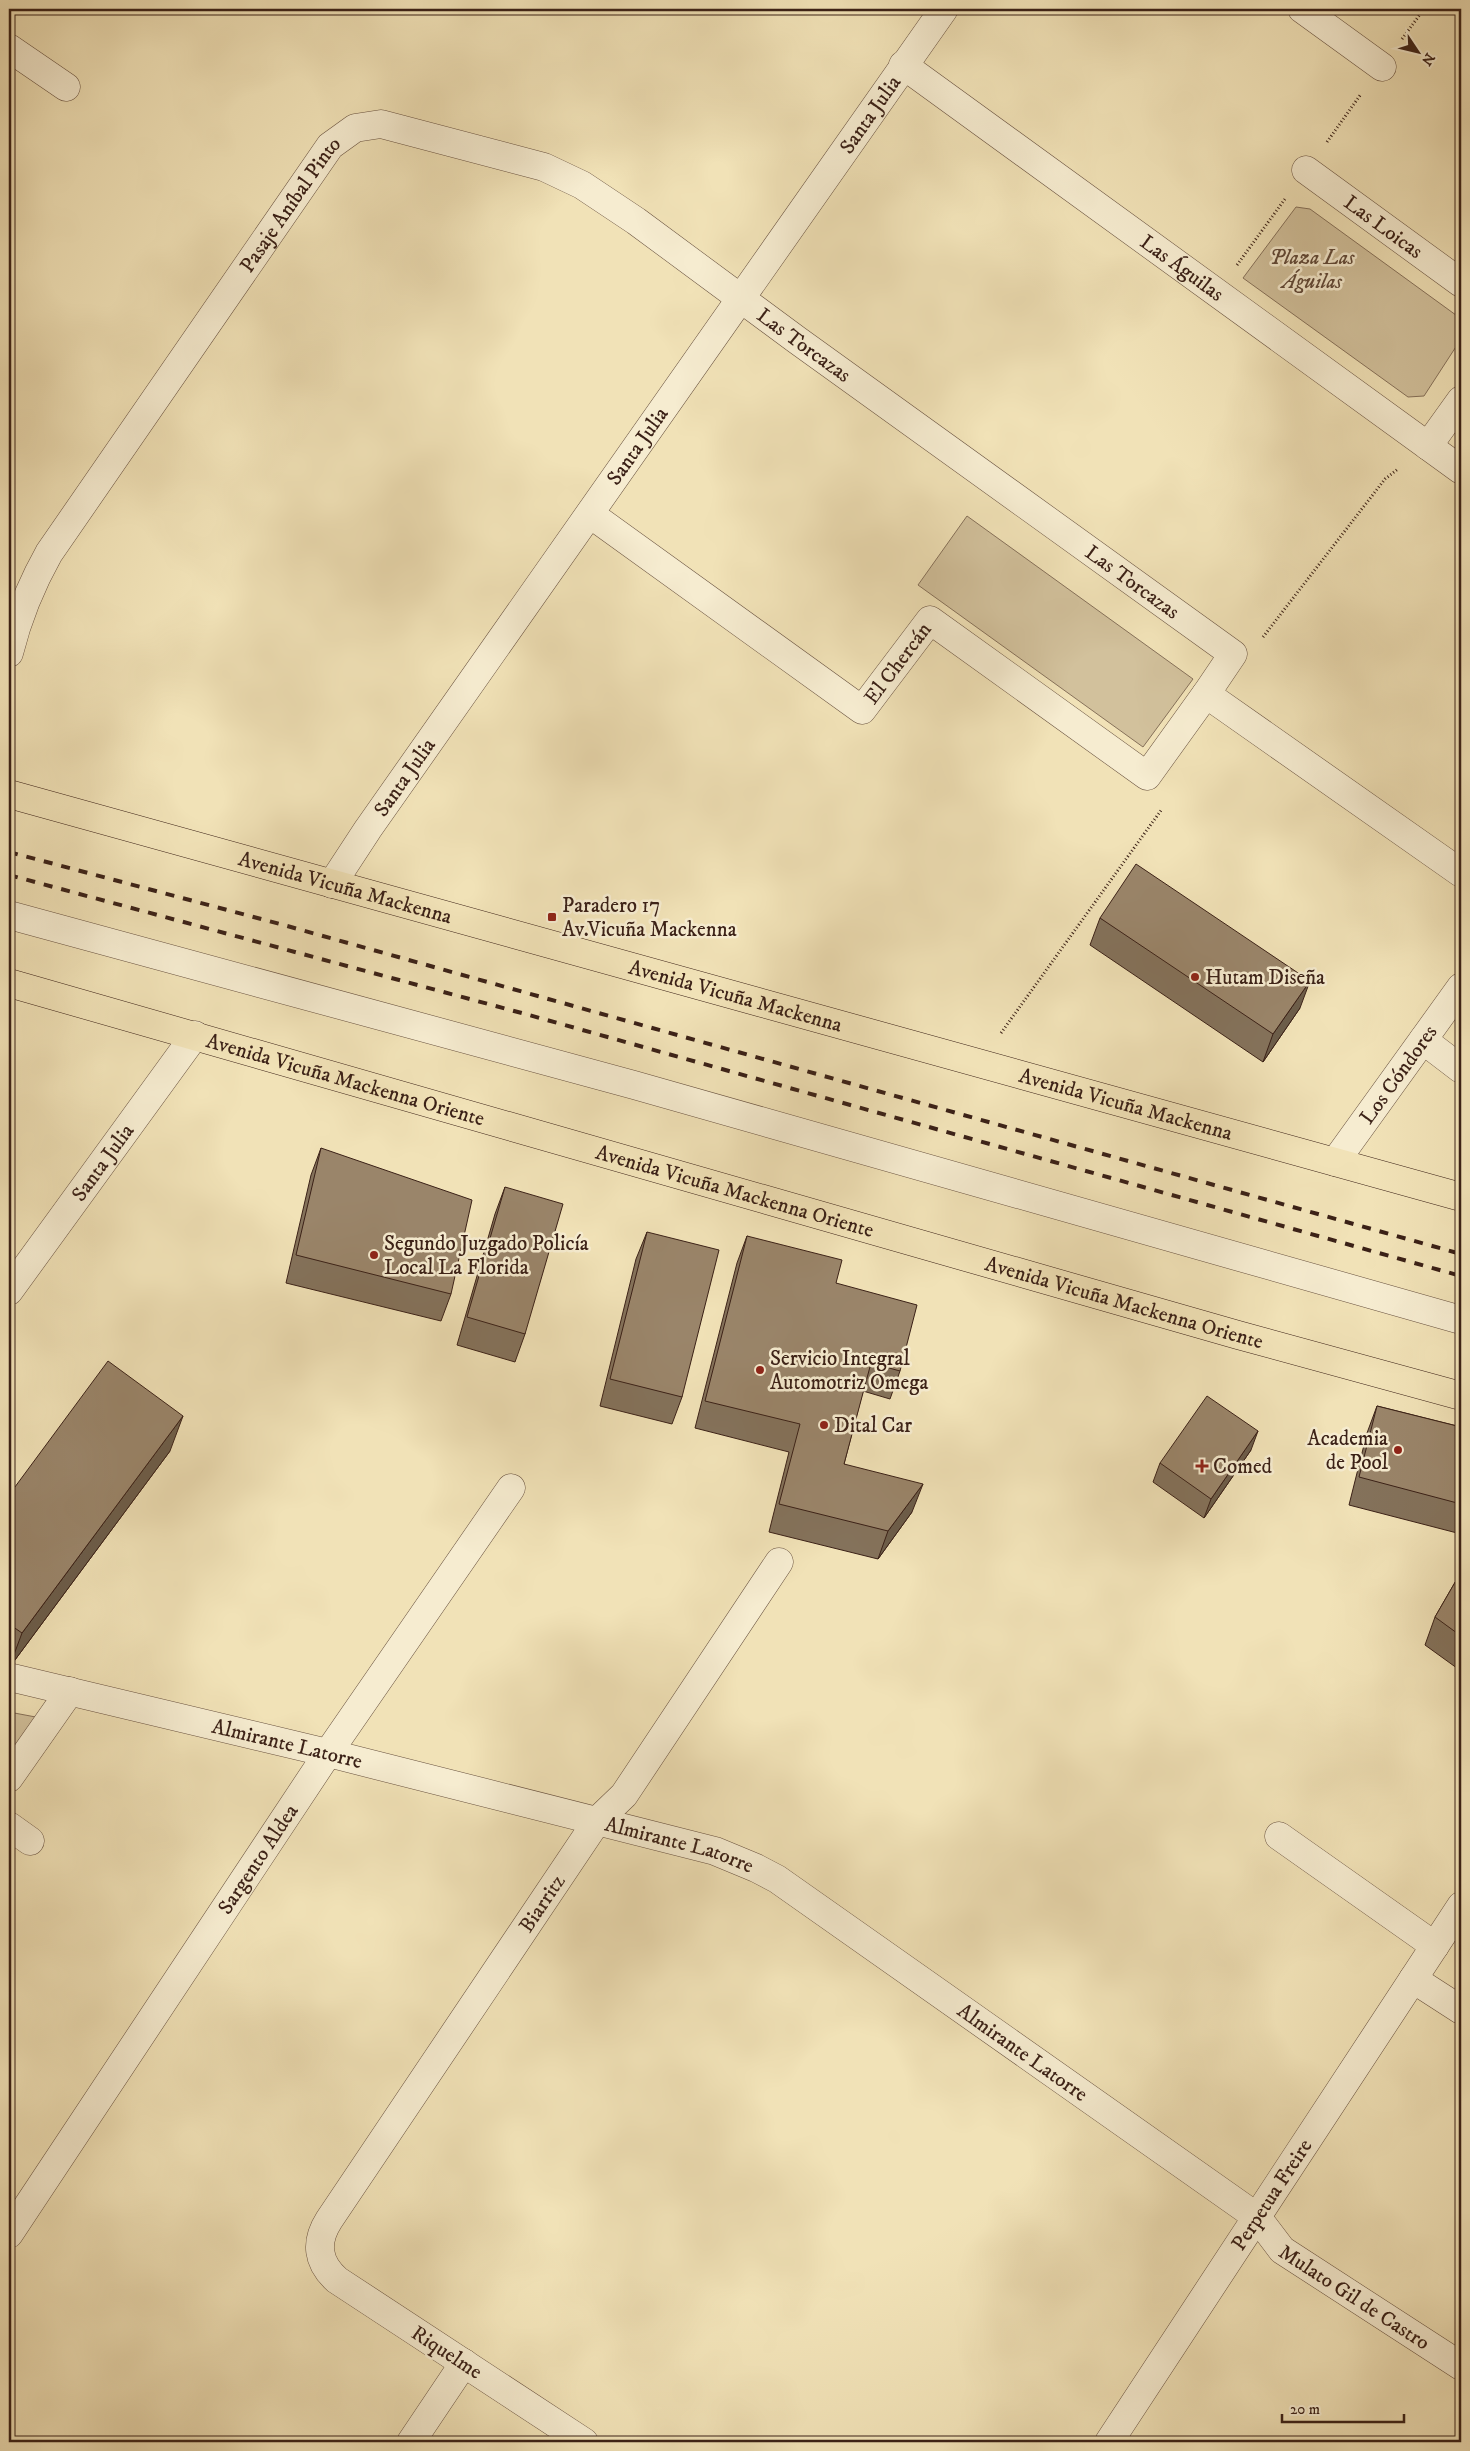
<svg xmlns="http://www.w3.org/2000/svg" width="1470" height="2451" font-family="'IM FELL DW Pica',serif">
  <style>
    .green { fill: #d2c19c; stroke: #86715a }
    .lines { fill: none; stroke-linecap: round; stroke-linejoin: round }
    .minor-casing { stroke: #68513f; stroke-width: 29 }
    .major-casing { stroke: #3b2117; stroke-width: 29 }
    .path { stroke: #3b2117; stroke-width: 3; stroke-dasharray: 1 2.5; stroke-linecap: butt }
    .minor { stroke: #f6ecd0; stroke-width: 28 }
    .major { stroke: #f1e2b7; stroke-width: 28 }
    .rail { stroke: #3b2117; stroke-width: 4; stroke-dasharray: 9 9; stroke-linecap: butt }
    .wall { fill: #84725b; stroke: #3b2117 }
    .shaded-wall { fill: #6c5d4a; stroke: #3b2117 }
    .building { fill: #9a856a; stroke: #3b2117 }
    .poi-dot { fill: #8f2418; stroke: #f6ecd0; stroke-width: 2 }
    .labels { text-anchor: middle; stroke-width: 5; stroke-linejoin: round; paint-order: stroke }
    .street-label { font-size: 21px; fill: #3b2117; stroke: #f6ecd0 }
    .park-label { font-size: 21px; font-style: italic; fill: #614938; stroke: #f6ecd0 }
    .poi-label { font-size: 21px; fill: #3b2117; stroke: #f6ecd0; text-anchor: start }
  </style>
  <rect width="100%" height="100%" fill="#f1e2b7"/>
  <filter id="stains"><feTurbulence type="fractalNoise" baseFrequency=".004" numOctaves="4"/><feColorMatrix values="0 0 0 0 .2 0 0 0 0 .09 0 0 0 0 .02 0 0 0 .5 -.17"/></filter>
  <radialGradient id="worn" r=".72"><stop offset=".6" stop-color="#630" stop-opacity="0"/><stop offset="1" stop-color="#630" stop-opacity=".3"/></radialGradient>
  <path class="green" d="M1296 207 1310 209 1460 318 1461 339 1424 396 1408 397 1243 278Z
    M967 516 1193 679 1143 747 918 585Z
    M9 1712 41 1718 9 1765Z"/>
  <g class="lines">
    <defs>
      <g id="minor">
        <path d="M1302 9 1382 67"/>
        <path d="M9 48 66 87"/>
        <path id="s1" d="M903 65 1461 470"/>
        <path id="s2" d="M1306 170 1461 283"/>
        <path d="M1428 446 1461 400"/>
        <path id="s3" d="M590 514 862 710 930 620 1147 776 1206 694"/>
        <path id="s4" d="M9 653C18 617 31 585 49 553L330 146 355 128 381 124 544 167 582 185 636 221 797 340 1233 654 1206 694 1461 873"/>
        <path id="s5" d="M332 884 368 829 944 9"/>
        <path d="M9 915 634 1085 1461 1320"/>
        <path d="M1423 1040 1461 1069"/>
        <path id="s6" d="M1335 1162 1461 987"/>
        <path id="s7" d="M9 1291 195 1035"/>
        <path id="s8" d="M9 1677 328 1753 715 1851 756 1868 777 1879 1257 2217 1282 2250 1461 2366"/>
        <path d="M9 1778 70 1691"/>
        <path d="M9 1826 30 1841"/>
        <path d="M1279 1836 1435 1946"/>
        <path d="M1413 1979 1461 2010"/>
        <path id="s9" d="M9 2234 328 1753 511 1488"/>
        <path d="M411 2442 464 2363"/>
        <path id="s10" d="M584 2442 337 2280C317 2262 315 2242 329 2220L597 1821 624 1795 779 1562"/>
        <path id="s11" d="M1109 2442 1461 1906"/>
      </g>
      <g id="major">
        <path id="s12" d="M9 794 1461 1197"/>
        <path id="s13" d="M9 983 1238 1335 1461 1396"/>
      </g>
    </defs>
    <use href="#minor" class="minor-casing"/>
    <use href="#major" class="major-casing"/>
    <path class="path" d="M1402 39 1424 9
      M1327 142 1361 94
      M1237 265 1285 199
      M1263 637 1385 479 1398 469
      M1001 1033 1162 809"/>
    <use href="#minor" class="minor"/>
    <use href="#major" class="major"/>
    <path class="rail" d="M9 852 280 924 1461 1254
      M9 875 529 1015 1461 1276"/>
  </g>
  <path class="wall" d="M1100 918 1300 1008 1263 1062 1090 945Z
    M321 1148 451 1294 441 1321 286 1283 311 1175Z
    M505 1187 525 1334 515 1362 457 1345 495 1214Z
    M647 1232 682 1397 672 1424 600 1406 636 1259Z
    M747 1236 836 1283 900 1371 890 1399 863 1391 844 1464 912 1512 878 1559 769 1532 789 1452 695 1428 737 1263Z
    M1377 1406 1461 1427V1534L1349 1505 1367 1433Z
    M1251 1450 1204 1518 1153 1482 1160 1463Z
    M170 1451 9 1668V1495Z
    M1461 1572V1671L1425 1645 1435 1617Z"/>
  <path class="shaded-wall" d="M1310 981 1300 1008 1263 1062 1273 1034Z
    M183 1416 170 1451 9 1668 22 1633Z
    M1258 1431 1251 1450 1204 1518 1211 1499Z
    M923 1484 912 1512 878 1559 888 1531Z"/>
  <path class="building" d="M1136 864 1310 981 1273 1034 1100 918Z
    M321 1148 472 1200 451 1294 296 1255Z
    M505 1187 563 1204 525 1334 467 1317Z
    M647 1232 719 1250 682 1397 610 1379Z
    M747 1236 842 1260 836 1283 917 1305 900 1371 871 1363 844 1464 923 1484 888 1531 779 1504 800 1424 705 1401Z
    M108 1361 183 1416 22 1633 9 1624V1495Z
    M1207 1396 1258 1431 1211 1499 1160 1463Z
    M1377 1406 1461 1427V1504L1359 1477Z
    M1461 1572V1636L1435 1617Z"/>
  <g class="poi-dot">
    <rect x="547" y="912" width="10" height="10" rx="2.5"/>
    <circle cx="1195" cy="977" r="5"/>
    <circle cx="374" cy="1255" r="5"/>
    <circle cx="760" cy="1370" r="5"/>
    <circle cx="824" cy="1425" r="5"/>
    <circle cx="1398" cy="1450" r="5"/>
    <path d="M1199.5 1458.5h5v5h5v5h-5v5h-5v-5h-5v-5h5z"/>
  </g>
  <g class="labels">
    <g class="street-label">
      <text dy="7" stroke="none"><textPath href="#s5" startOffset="939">Santa Julia</textPath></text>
      <text dy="7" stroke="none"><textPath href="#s4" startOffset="532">Pasaje Aníbal Pinto</textPath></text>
      <text dy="7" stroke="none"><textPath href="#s2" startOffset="96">Las Loicas</textPath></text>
      <text dy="7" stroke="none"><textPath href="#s1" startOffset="345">Las Águilas</textPath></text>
      <text dy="7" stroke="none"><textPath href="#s4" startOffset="1144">Las Torcazas</textPath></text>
      <text dy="7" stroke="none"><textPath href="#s5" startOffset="534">Santa Julia</textPath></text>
      <text dy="7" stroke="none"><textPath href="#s4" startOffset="1549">Las Torcazas</textPath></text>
      <text dy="7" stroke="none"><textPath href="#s3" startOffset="394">El Chercán</textPath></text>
      <text dy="7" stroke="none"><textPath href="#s5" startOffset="129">Santa Julia</textPath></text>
      <text dy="7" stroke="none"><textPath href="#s12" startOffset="349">Avenida Vicuña Mackenna</textPath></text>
      <text dy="7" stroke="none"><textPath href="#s12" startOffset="754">Avenida Vicuña Mackenna</textPath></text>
      <text dy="7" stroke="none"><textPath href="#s6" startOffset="108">Los Cóndores</textPath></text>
      <text dy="7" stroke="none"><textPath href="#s13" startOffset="350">Avenida Vicuña Mackenna Oriente</textPath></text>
      <text dy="7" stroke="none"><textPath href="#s12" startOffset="1159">Avenida Vicuña Mackenna</textPath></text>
      <text dy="7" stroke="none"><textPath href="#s7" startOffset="159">Santa Julia</textPath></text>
      <text dy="7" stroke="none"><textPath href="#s13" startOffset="755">Avenida Vicuña Mackenna Oriente</textPath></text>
      <text dy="7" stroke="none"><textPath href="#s13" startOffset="1160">Avenida Vicuña Mackenna Oriente</textPath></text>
      <text dy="7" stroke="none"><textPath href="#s8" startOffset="286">Almirante Latorre</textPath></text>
      <text dy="7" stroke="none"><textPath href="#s8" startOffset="691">Almirante Latorre</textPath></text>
      <text dy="7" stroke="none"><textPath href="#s9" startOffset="450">Sargento Aldea</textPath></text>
      <text dy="7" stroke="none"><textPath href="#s10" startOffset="744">Biarritz</textPath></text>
      <text dy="7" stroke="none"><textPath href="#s8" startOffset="1096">Almirante Latorre</textPath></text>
      <text dy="7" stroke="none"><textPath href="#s11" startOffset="296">Perpetua Freire</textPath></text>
      <text dy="7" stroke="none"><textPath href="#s8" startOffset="1510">Mulato Gil de Castro</textPath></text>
      <text transform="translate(447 2352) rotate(33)" y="7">Riquelme</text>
    </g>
    <g class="park-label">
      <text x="1312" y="264">Plaza Las<tspan x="1312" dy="24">Águilas</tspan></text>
    </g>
    <g class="poi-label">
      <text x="562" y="912">Paradero 17<tspan x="562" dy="24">Av.Vicuña Mackenna</tspan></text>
      <text x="1205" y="984">Hutam Diseña</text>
      <text x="384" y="1250">Segundo Juzgado Policía<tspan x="384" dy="24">Local La Florida</tspan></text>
      <text x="770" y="1365">Servicio Integral<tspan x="770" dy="24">Automotriz Omega</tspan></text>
      <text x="834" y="1432">Dital Car</text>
      <text x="1388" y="1445" text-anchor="end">Academia<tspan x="1388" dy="24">de Pool</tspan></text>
      <text x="1213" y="1473">Comed</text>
    </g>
  </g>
  <rect width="1470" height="2451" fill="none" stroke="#f1e2b7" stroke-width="30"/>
  <rect x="10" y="10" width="1450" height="2431" fill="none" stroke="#3b2117" stroke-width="2.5"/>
  <rect x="15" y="15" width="1440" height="2421" fill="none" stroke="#3b2117"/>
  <g transform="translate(1418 52) rotate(125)" stroke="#f6ecd0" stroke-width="4" paint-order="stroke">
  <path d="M0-4L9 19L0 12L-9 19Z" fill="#3b2117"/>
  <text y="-8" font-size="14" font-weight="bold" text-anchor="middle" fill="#3b2117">N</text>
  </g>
  <path d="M1282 2414v8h122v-8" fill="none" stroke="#3b2117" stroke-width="2.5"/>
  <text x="1290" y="2414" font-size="15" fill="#3b2117" stroke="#f6ecd0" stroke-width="4" paint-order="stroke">20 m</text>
  <rect width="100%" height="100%" filter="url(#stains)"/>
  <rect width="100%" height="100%" fill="url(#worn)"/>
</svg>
